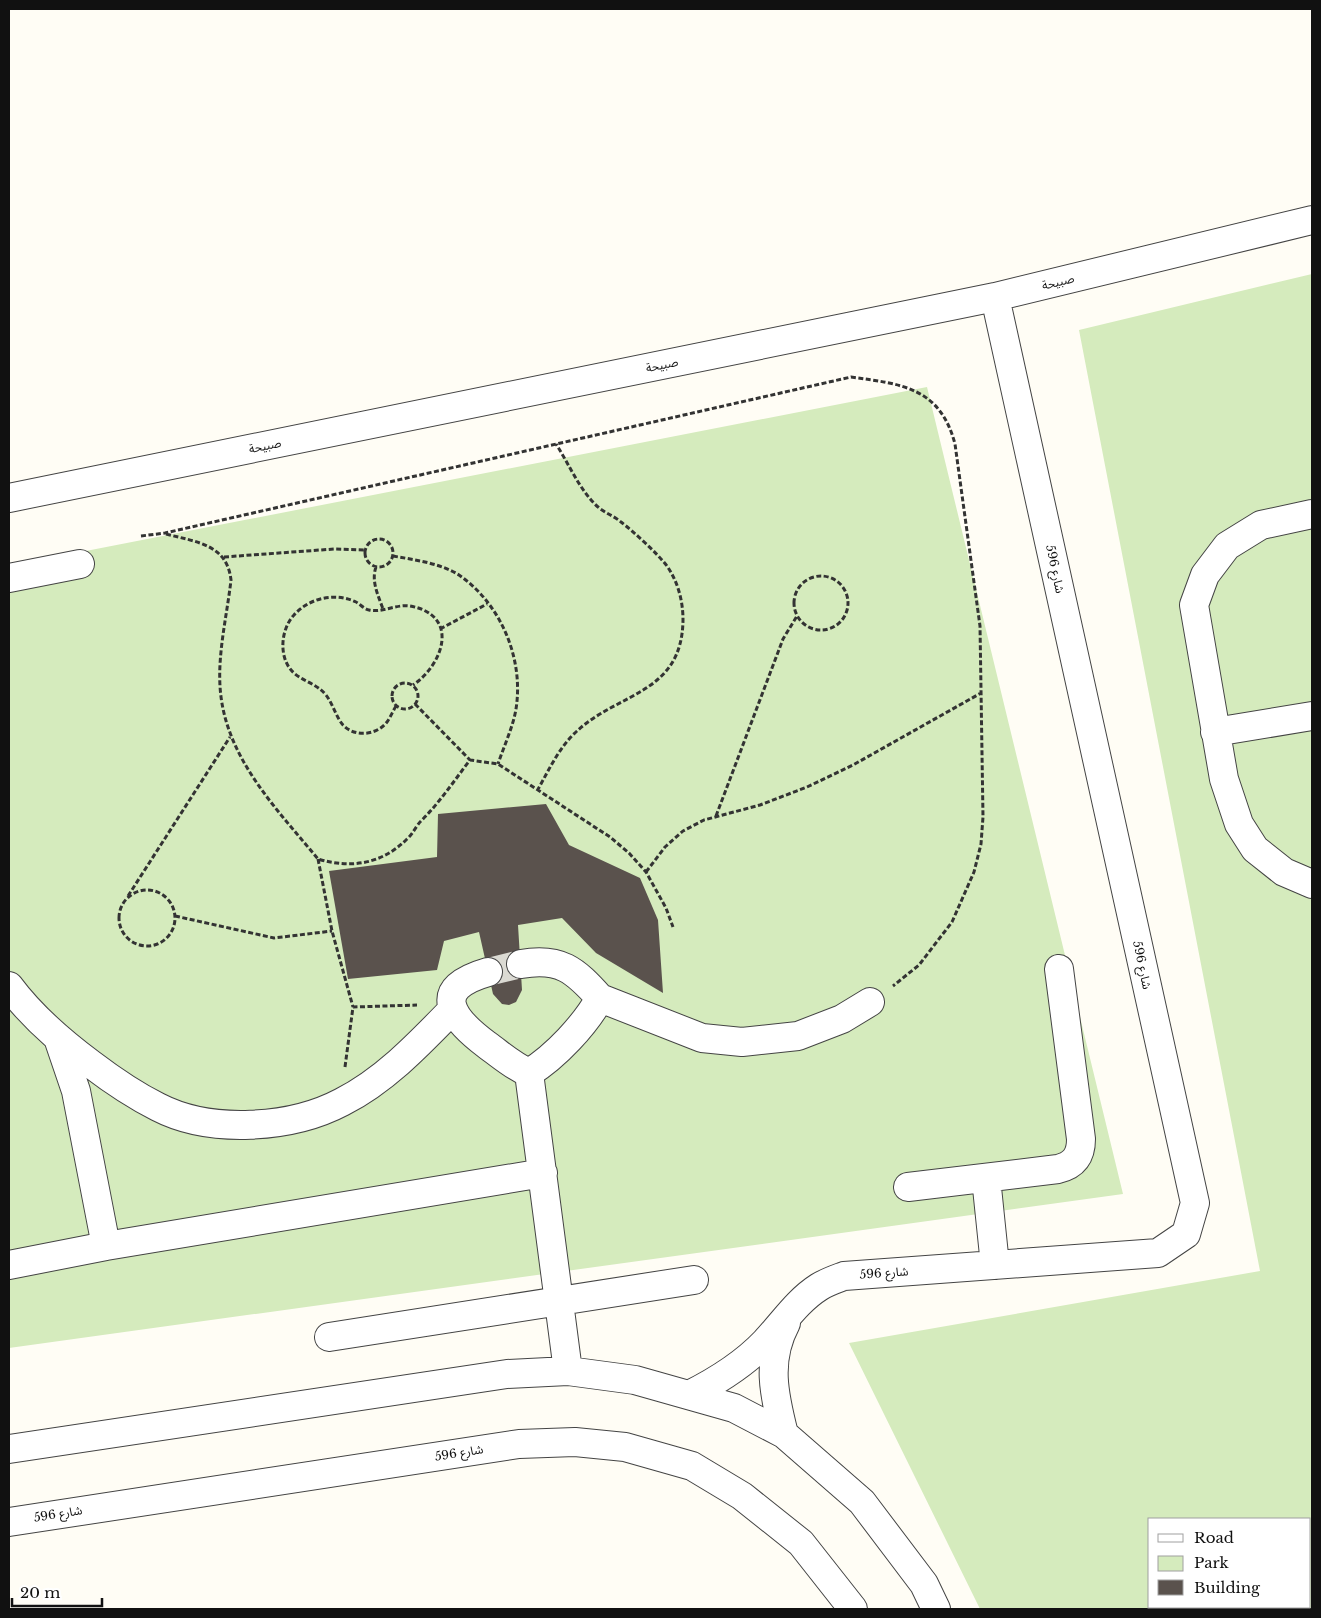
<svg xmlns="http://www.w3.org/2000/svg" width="1321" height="1618" font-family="'Libre Baskerville','Noto Sans Arabic',serif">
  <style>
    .green { fill: #d5ebbd; fill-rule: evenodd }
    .building { fill: #5a524d }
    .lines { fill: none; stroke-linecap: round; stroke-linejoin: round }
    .minor-tunnel { stroke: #dbdad3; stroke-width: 28; stroke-dasharray: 28 14; stroke-linecap: butt }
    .minor-casing { stroke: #444; stroke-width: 30 }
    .path { stroke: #333; stroke-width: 3; stroke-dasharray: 5 2.5; stroke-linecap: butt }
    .minor { stroke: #fff; stroke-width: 28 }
    .labels { text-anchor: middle; stroke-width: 5; stroke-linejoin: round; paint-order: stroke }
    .street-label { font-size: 12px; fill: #111; stroke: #fff }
  </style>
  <rect width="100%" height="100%" fill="#fffdf5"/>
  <path class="green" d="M1312 274V1609H980L849 1343 1260 1271 1079 330ZM1150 1519H1310V1607H1150Z
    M927 387 1123 1194 9 1348V566Z"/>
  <path class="building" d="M546 804 569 845 640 878 658 920 663 993 596 953 562 918 518 925 522 990 516 1002 509 1005 502 1004 493 994 479 932 444 941 437 970 348 979 329 871 437 857 438 814Z"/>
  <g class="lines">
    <path class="minor-tunnel" d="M488 972 521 964"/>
    <defs>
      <path id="minor" d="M9 498 995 297 1312 220
        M1312 514 1261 525 1227 546 1205 575 1194 605 1224 779 1239 824 1255 849 1284 872 1312 884
        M9 578 80 564
        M1215 732 1312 716
        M488 972C429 989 451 1018 487 1045 501 1055 513 1066 529 1073 556 1056 585 1025 600 998 575 970 560 957 521 964
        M9 986C32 1017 60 1041 91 1064 112 1080 134 1095 158 1107 210 1134 291 1129 342 1102 385 1080 419 1044 452 1010
        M600 998 702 1038 742 1042 798 1036 842 1019 870 1002
        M59 1041 76 1091 106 1246
        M529 1073 568 1371
        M986 1178 995 1265
        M908 1187 1058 1169C1074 1165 1081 1156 1081 1139L1059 969
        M9 1265 106 1246 543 1173
        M329 1337 694 1280
        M689 1395C717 1381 743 1365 765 1342 783 1323 797 1301 819 1287 827 1282 836 1279 844 1276L1158 1253 1186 1234 1195 1203 995 297
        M784 1434C774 1395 766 1360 786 1323
        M9 1449 507 1374 568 1371 635 1380 734 1408 784 1434 862 1502 924 1584 936 1609
        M9 1522 519 1444 575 1442 625 1447 692 1466 742 1496 801 1543 853 1609"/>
    </defs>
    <use href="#minor" class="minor-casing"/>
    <path class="path" d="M166 534C196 542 227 544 231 580 227 615 218 651 220 686 224 756 275 807 318 859 351 869 382 864 407 839 413 834 416 826 421 821 440 802 454 781 470 760L498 764 610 837 629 853 646 872 666 908 673 927
      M141 536 165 533 851 377C901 384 940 387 955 444L980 626 983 817 981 844 974 872 952 922 919 965 893 986
      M365 553a14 14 0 1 1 28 0a14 14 0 1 1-28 0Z
      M393 556C415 560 440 563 459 575 501 604 524 659 516 709 513 727 504 746 498 764
      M224 557 334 549 365 550
      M376 567C371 581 378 595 383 609
      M794 603a27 27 0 1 1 54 0a27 27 0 1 1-54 0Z
      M440 629 487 604
      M392 696a13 13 0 1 1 26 0a13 13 0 1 1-26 0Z
      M415 704 470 760
      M396 706C393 711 390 718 387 722 376 736 354 737 343 725 336 717 333 704 326 695 317 684 305 682 295 674 278 660 280 630 294 615 309 598 335 592 356 602 360 604 364 609 369 610 382 613 396 604 410 606 460 615 444 664 413 685
      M537 791C549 770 559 747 577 731 619 692 682 694 683 620 683 601 678 582 667 566 657 553 634 532 621 522 614 516 605 513 598 507 580 491 569 464 556 444
      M716 816 783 639 797 616
      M318 859 332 931 353 1007
      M646 872 665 847 683 831 704 820 760 805 807 787 853 765 981 693
      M119 918a28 28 0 1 1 56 0a28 28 0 1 1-56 0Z
      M128 896 230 737
      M175 916 274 938 332 931
      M345 1067 353 1007 417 1005"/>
    <use href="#minor" class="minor"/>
  </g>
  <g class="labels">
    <g class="street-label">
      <text transform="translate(1058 282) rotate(-14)" y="4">صبيحة</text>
      <text transform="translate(662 365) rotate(-12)" y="4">صبيحة</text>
      <text transform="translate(265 446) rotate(-12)" y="4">صبيحة</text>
      <text transform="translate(1055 569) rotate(78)" y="4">شارع 596</text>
      <text transform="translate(1142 965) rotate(78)" y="4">شارع 596</text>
      <text transform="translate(884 1273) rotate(-4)" y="4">شارع 596</text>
      <text transform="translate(459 1453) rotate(-9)" y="4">شارع 596</text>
      <text transform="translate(58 1514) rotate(-9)" y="4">شارع 596</text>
    </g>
  </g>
  <rect width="1321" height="1618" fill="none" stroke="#111111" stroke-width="20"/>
  <rect x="1148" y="1518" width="162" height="90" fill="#ffffff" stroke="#a0a0a0"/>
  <rect x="1158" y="1534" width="25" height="8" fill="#ffffff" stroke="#a0a0a0"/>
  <text x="1194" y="1543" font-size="15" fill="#111111">Road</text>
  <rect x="1158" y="1556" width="25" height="15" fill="#d5ebbd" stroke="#a0a0a0"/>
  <text x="1194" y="1568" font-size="15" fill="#111111">Park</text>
  <rect x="1158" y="1580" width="25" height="15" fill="#5a524d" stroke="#a0a0a0"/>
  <text x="1194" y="1593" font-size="15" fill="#111111">Building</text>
  <path d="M12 1598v8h90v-8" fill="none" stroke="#111111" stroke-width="2.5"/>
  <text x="20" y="1598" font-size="15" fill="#111111" stroke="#ffffff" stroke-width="4" paint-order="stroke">20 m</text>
</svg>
